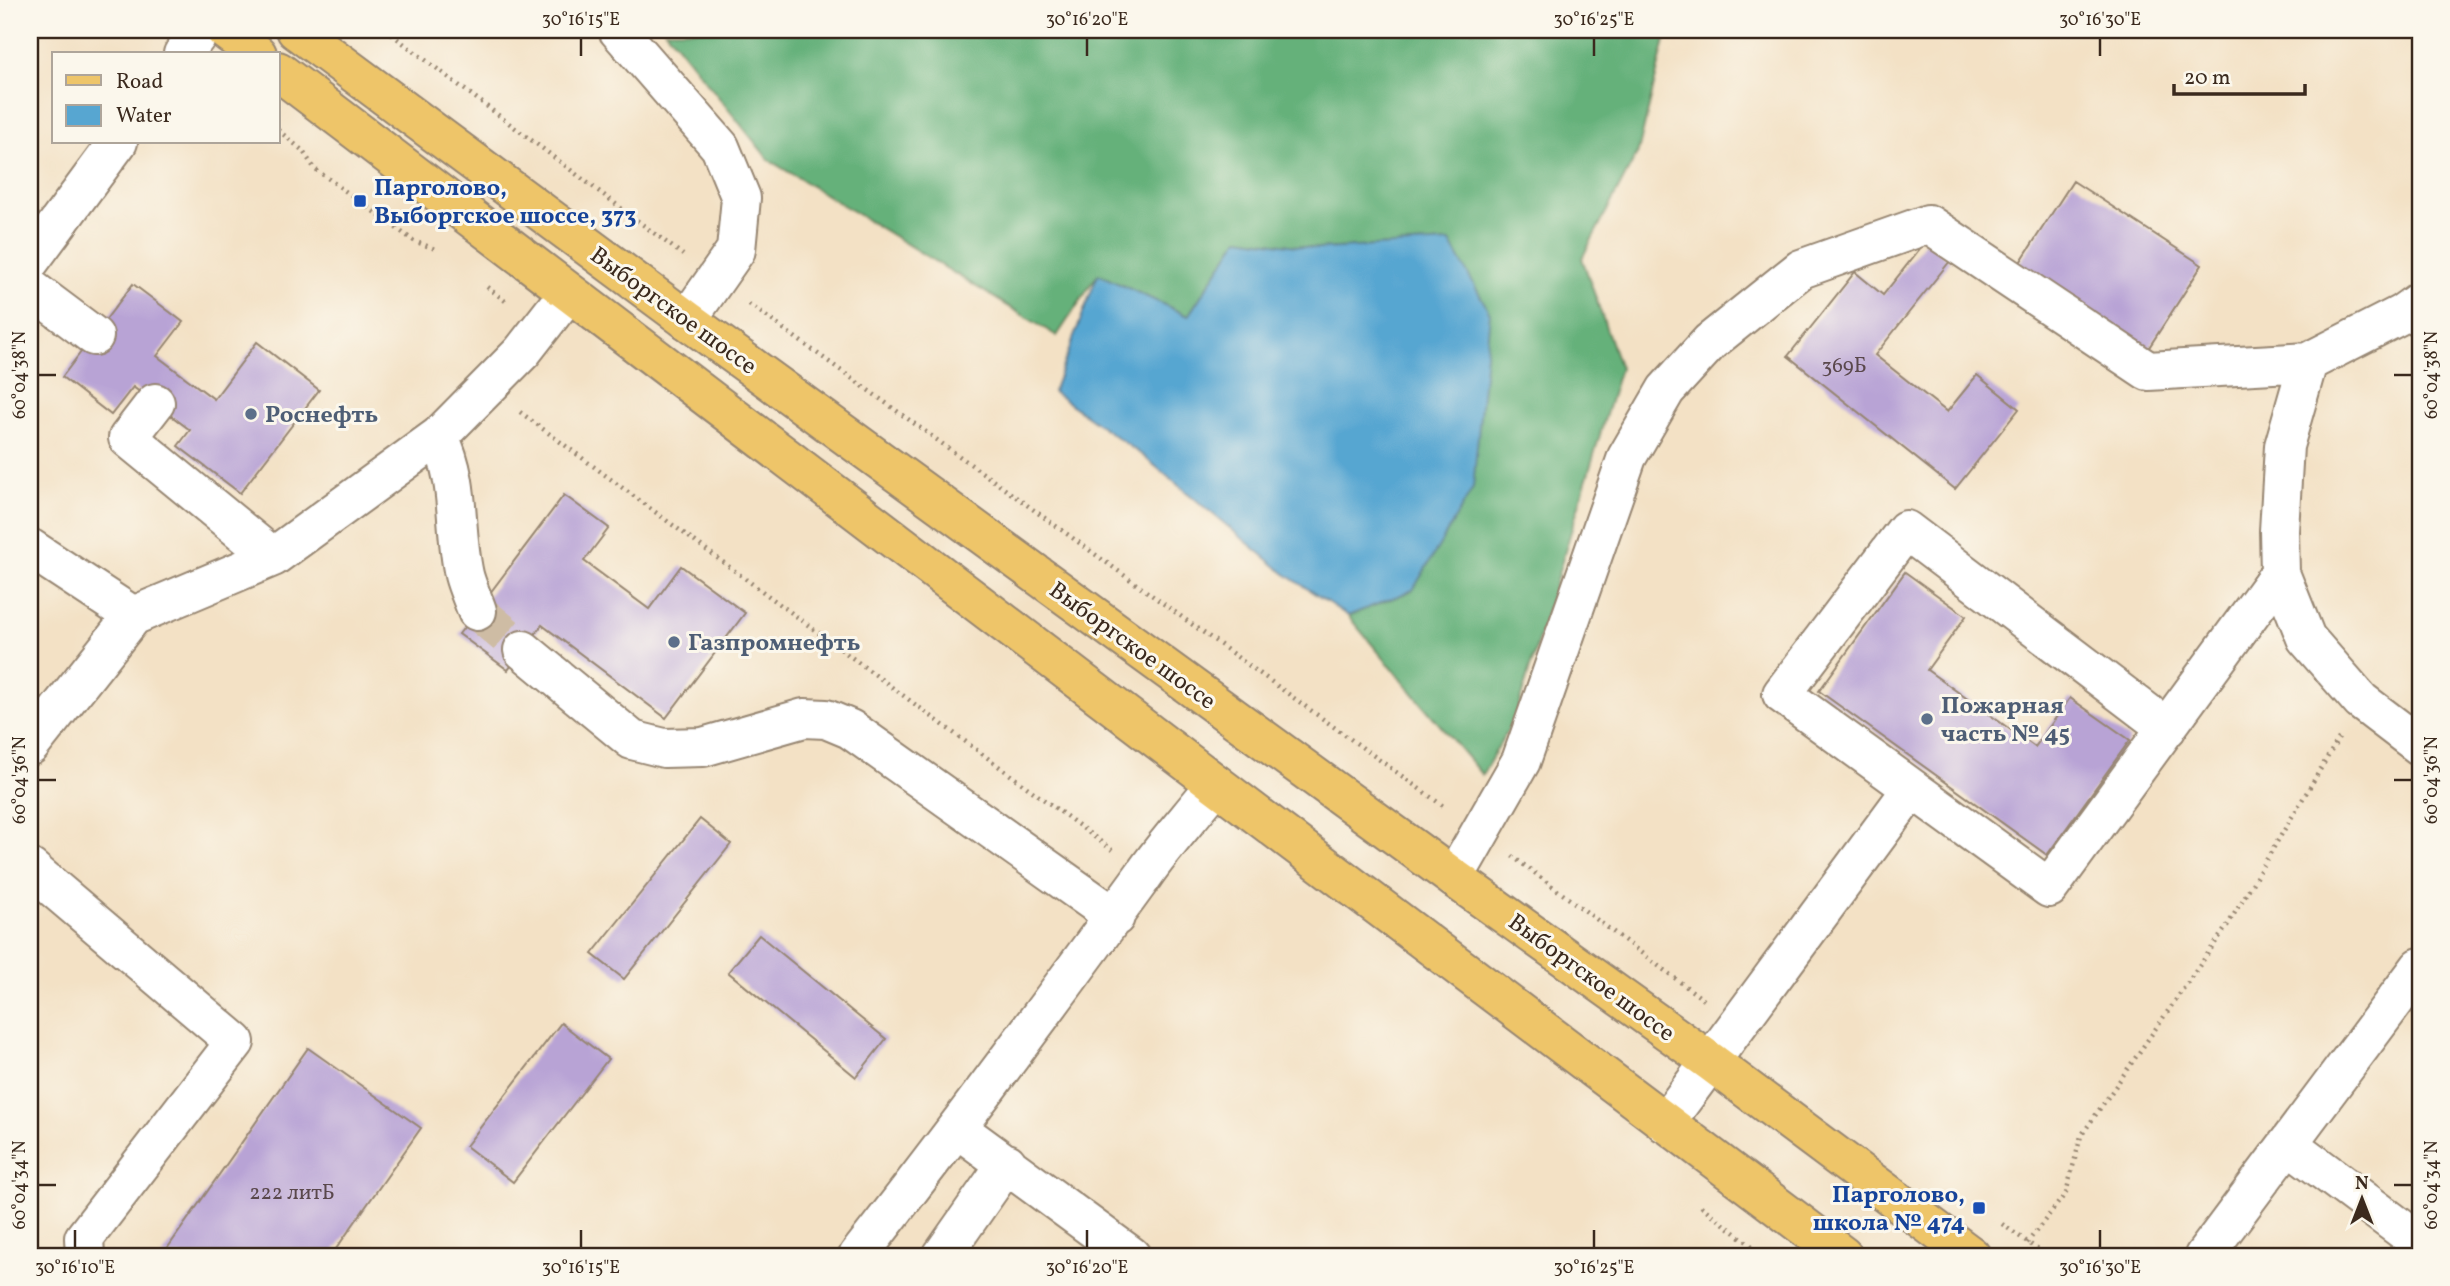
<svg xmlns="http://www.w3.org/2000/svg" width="2450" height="1286" font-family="Vollkorn,serif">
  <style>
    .forest { fill: #65b17a; stroke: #506e4c; stroke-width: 2 }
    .water { fill: #57a6d1; stroke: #496878; stroke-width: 2 }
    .building { fill: #b8a3d5 }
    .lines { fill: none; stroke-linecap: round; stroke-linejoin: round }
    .minor-tunnel { stroke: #cebca4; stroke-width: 38; stroke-dasharray: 38 19; stroke-linecap: butt }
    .minor-casing { stroke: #978672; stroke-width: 42 }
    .major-casing { stroke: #978672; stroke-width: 42 }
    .path { stroke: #978672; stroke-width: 4.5; stroke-dasharray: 2 5; stroke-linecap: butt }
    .minor { stroke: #fff; stroke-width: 38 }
    .major { stroke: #eec569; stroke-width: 38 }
    .ticks { fill: none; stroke: #3b2a1e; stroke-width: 2.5 }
    .transit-dot { fill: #1a4fb4; stroke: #fbf7ec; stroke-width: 2.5 }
    .service-dot { fill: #5c6f8a; stroke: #fbf7ec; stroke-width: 2.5 }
    .labels { text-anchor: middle; stroke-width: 6; stroke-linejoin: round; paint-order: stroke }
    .number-label { font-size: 21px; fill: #5a484c }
    .transit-label { font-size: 24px; font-weight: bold; fill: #164399; stroke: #fbf7ec; text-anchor: start }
    .street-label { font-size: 24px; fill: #3b2a1e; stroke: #fbf7ec }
    .service-label { font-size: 24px; font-weight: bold; fill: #4e5e75; stroke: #fbf7ec; text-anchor: start }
    .neatline { fill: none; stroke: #3b2a1e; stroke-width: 2.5 }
    .ticks-label { font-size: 18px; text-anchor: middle; fill: #3b2a1e }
  </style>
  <rect width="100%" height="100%" fill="#fbf7ec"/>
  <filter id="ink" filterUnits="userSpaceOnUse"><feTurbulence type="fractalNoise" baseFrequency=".0143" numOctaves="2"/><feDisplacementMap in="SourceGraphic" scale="14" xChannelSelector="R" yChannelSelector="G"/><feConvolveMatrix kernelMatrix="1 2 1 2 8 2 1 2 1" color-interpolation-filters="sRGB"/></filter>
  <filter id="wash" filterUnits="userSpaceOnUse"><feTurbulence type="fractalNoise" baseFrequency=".00686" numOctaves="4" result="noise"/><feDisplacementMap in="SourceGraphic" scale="28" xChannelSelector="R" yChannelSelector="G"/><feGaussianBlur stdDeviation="1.57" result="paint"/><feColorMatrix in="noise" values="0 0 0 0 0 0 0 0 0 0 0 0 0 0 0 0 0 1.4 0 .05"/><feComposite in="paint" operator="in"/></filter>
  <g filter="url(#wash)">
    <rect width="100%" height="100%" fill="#f3e1c5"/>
    <path class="forest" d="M665 30H1673L1666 36 1638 152 1582 258 1620 368 1515 718 1482 775 1348 616 1413 590 1450 242 1319 249 1239 238 1188 316 1098 274 1057 336 769 160Z"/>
    <path class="water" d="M1239 238 1319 249 1450 242 1490 313 1473 488 1413 590 1348 616 1284 573 1142 455 1053 392 1098 274 1188 316Z"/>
    <g id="blocks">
      <path class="building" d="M2073 181 2202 265 2146 352 2017 267Z
        M1926 241 1950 261 1875 355 1947 412 1977 375 2019 409 1955 489 1788 356 1855 272 1883 295Z
        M133 284 183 322 157 356 214 399 257 342 319 390 240 493 178 446 190 430 133 387 111 415 62 377Z
        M564 495 609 528 584 561 649 609 681 566 745 613 666 718 542 625 508 670 459 634Z
        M1905 572 1966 616 1927 670 2035 747 2070 698 2130 740 2047 855 1819 691Z
        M700 819 731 844 624 979 592 954Z
        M759 935 886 1039 856 1077 728 972Z
        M561 1023 608 1059 513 1182 466 1146Z
        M308 1048 421 1128 331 1256H162Z"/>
    </g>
  </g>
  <g filter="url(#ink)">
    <use href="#blocks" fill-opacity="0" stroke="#978672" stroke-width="2"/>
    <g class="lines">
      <path class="minor-tunnel" d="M477 611 523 650"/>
      <defs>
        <path id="minor" d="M618 30 720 147 741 198 736 250 687 320
          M183 54 201 30
          M30 261 118 142
          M30 288 94 336
          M155 403 128 438 273 557
          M439 436C462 485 453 525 464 575 467 587 473 599 477 611
          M30 548 133 616
          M2280 573 2306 638 2361 701 2420 746
          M523 650 632 740 664 748 703 747 804 718 826 719 850 729 1115 917
          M2167 728 1906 530 1782 694 2049 888 2280 573 2279 531 2284 446 2308 362
          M30 746 133 616 273 557 439 436 522 352 568 293
          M30 868 235 1042 84 1238 85 1256
          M1454 878 1521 761 1627 457 1666 390 1710 342 1801 269 1928 224 2148 371 2308 362 2402 314 2420 301
          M1665 1123 1911 790
          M958 1129 1131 1256
          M2288 1144 2415 1239
          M858 1256C956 1131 1050 1004 1143 876 1165 844 1192 815 1216 784
          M942 1256 1007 1163
          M2204 1256 2420 967"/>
        <path id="major" d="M225 30 257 54
          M296 30 687 320 1454 878 1711 1062 1971 1256
          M278 71 1216 784 1843 1256"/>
      </defs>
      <use href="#minor" class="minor-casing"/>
      <use href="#major" class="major-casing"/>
      <path class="path" d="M386 30 683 255
        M278 130 302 150 315 169 414 241 438 250
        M487 287 508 303
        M749 304 1446 808
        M520 412 1112 850
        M1512 856 1704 1000
        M1701 1206 1765 1256
        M2002 1224 2047 1256
        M2027 1243 2066 1193 2081 1136 2227 926 2339 738"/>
      <use href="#minor" class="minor"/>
      <use href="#major" class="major"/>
    </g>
  </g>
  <path class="ticks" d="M581 38V56M1087 38V56M1594 38V56M2100 38V56M38 375H56M2394 375H2412M38 780H56M2394 780H2412M38 1185H56M2394 1185H2412M75 1230V1248M581 1230V1248M1087 1230V1248M1594 1230V1248M2100 1230V1248"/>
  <g class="transit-dot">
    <rect x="353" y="194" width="14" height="14" rx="3.5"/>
    <rect x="1972" y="1201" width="14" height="14" rx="3.5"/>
  </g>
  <g class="service-dot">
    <circle cx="251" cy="414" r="7"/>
    <circle cx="674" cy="642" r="7"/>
    <circle cx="1927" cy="719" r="7"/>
  </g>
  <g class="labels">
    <g class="number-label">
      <text x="1844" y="372">369Б</text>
      <text x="292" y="1199">222 литБ</text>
    </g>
    <g class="transit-label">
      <text x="374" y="195">Парголово,<tspan x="374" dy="28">Выборгское шоссе, 373</tspan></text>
      <text x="1965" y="1202" text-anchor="end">Парголово,<tspan x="1965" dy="28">школа № 474</tspan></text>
    </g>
    <g class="street-label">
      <text transform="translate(674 310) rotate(36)" y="8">Выборгское шоссе</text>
      <text transform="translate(1133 645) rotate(36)" y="8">Выборгское шоссе</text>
      <text transform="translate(1592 977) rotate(36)" y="8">Выборгское шоссе</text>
    </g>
    <g class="service-label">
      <text x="265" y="422">Роснефть</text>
      <text x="688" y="650">Газпромнефть</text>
      <text x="1941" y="713">Пожарная<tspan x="1941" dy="28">часть № 45</tspan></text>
    </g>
  </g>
  <rect width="2450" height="1286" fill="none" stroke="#fbf7ec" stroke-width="77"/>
  <rect x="52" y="52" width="228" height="91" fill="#fbf7ec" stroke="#aea59a" stroke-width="2"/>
  <rect x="66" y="75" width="35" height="10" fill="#eec569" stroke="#aea59a" stroke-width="2"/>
  <text x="116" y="88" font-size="21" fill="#3b2a1e">Road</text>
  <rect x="66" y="105" width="35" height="21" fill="#57a6d1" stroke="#aea59a" stroke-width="2"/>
  <text x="116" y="122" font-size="21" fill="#3b2a1e">Water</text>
  <g transform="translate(2362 1199)" stroke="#fbf7ec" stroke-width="5" paint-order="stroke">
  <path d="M0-5L12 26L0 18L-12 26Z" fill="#3b2a1e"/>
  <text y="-10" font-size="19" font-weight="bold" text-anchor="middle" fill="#3b2a1e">N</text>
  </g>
  <path d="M2174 84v10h131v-10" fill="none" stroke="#3b2a1e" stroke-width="3.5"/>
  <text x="2184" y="84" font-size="21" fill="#3b2a1e" stroke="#fbf7ec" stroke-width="5" paint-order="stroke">20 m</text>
  <rect x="38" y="38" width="2374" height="1210" class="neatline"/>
  <g class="ticks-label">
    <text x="581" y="25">30°16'15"E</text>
    <text x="1087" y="25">30°16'20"E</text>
    <text x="1594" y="25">30°16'25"E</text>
    <text x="2100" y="25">30°16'30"E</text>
    <text transform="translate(19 375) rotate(-90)" y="6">60°04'38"N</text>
    <text transform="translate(2431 375) rotate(-90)" y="6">60°04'38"N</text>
    <text transform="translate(19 780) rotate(-90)" y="6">60°04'36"N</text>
    <text transform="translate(2431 780) rotate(-90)" y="6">60°04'36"N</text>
    <text transform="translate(19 1185) rotate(-90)" y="6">60°04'34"N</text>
    <text transform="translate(2431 1185) rotate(-90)" y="6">60°04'34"N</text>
    <text x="75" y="1273">30°16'10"E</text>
    <text x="581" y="1273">30°16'15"E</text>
    <text x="1087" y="1273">30°16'20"E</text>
    <text x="1594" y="1273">30°16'25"E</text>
    <text x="2100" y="1273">30°16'30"E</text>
  </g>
</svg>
